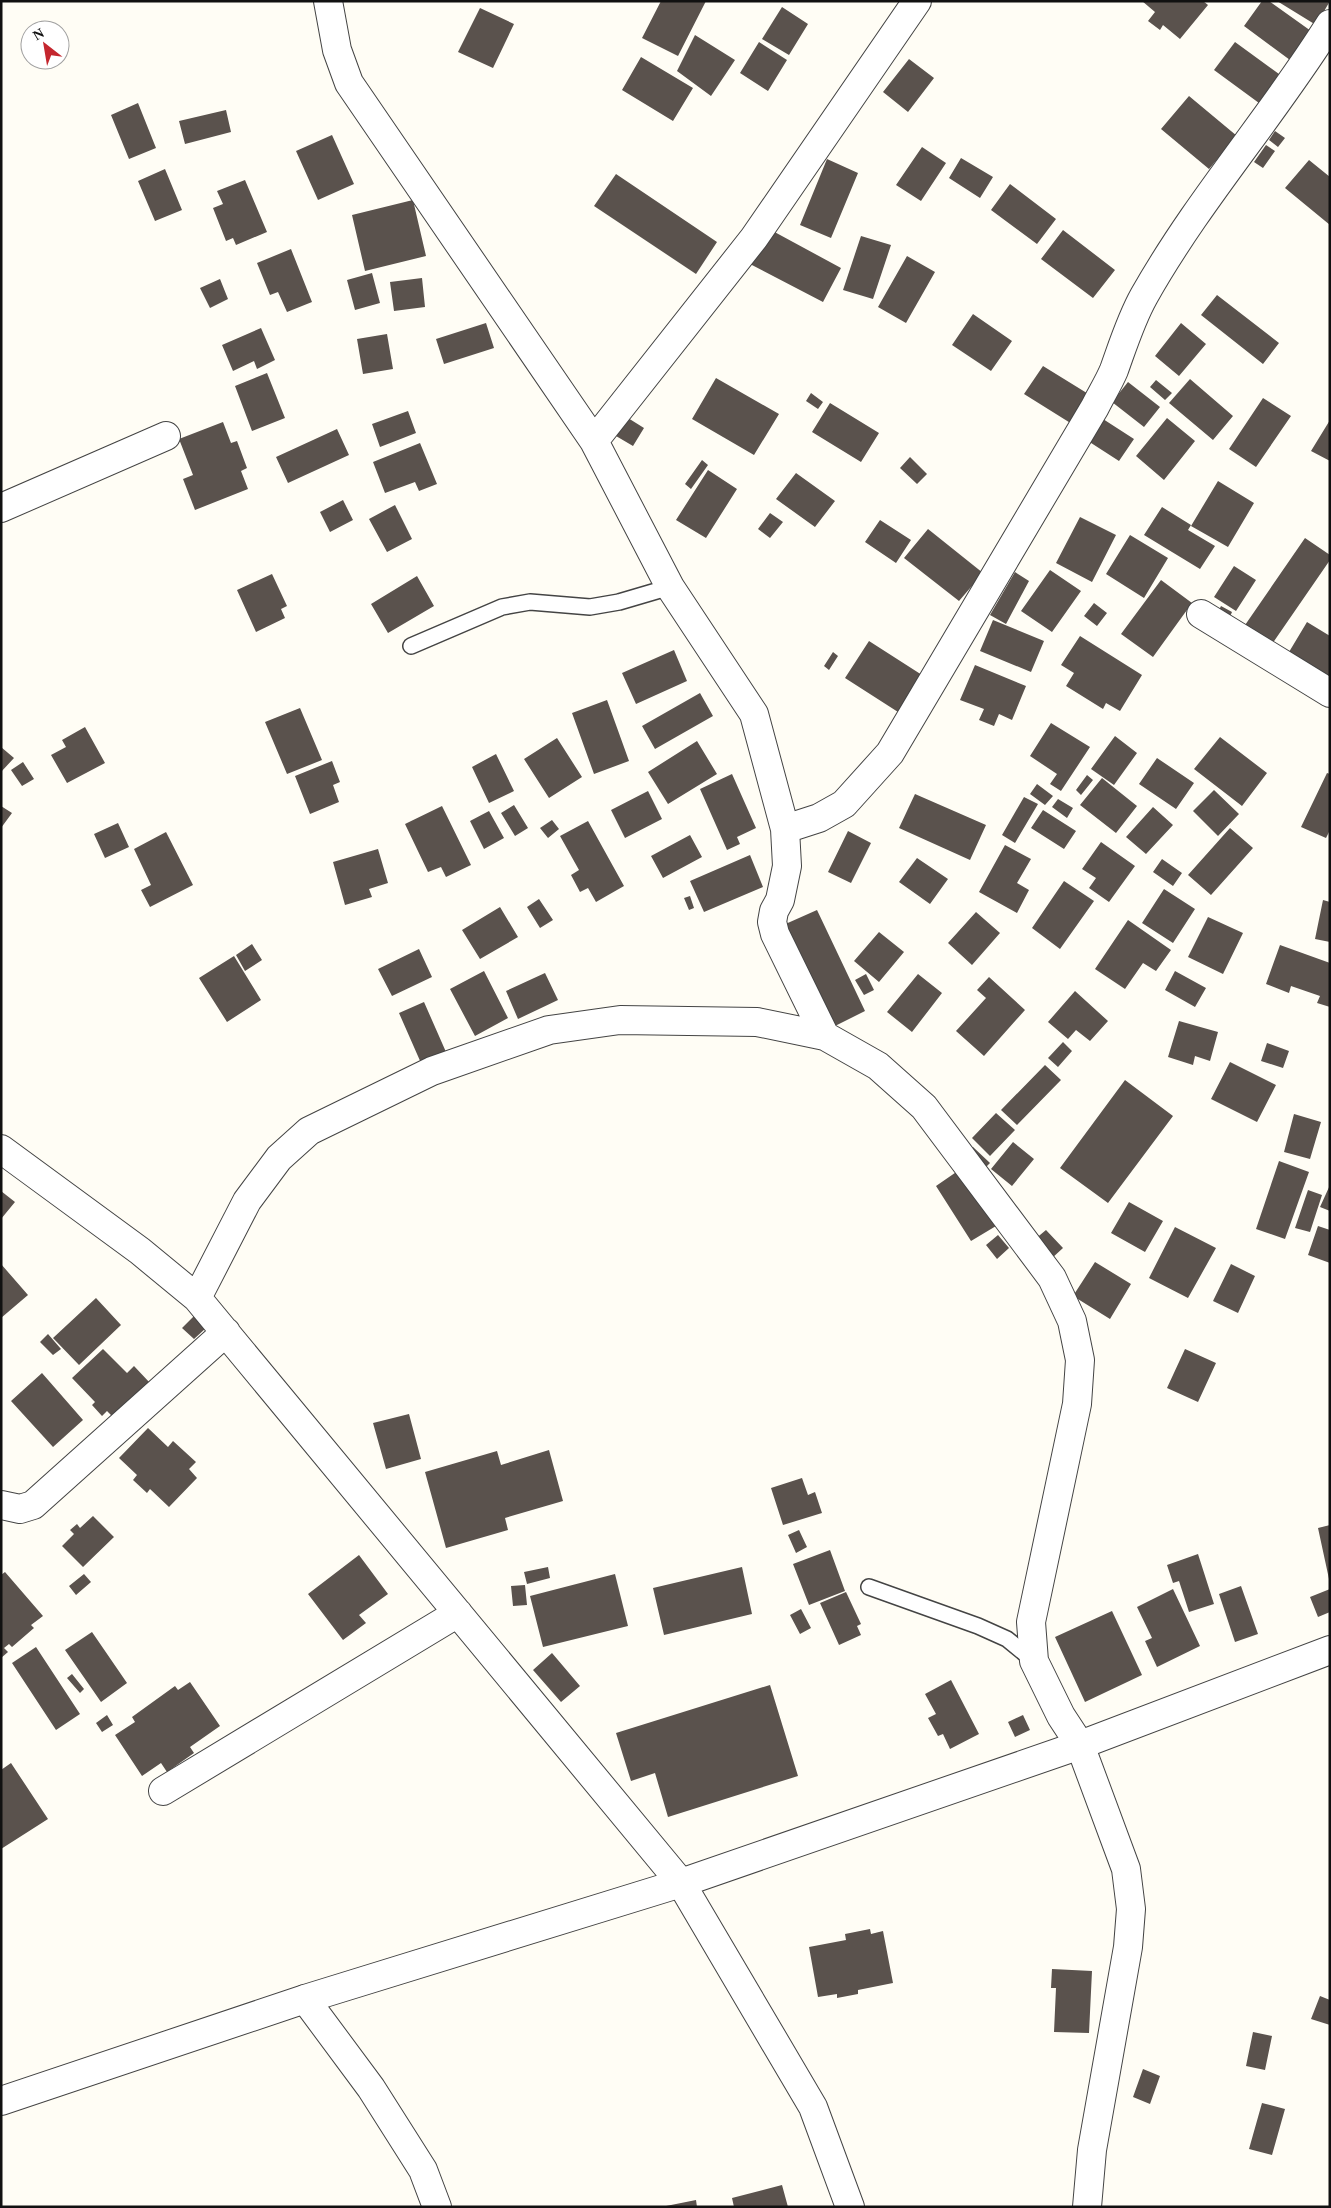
<svg xmlns="http://www.w3.org/2000/svg" width="1331" height="2208" font-family="Georgia,serif">
  <style>
    .building { fill: #5a524d }
    .lines { fill: none; stroke-linecap: round; stroke-linejoin: round }
    .service-casing { stroke: #444; stroke-width: 18 }
    .minor-casing { stroke: #444; stroke-width: 30 }
    .tertiary-casing { stroke: #444; stroke-width: 30 }
    .service { stroke: #fff; stroke-width: 15 }
    .minor { stroke: #fff; stroke-width: 28 }
    .tertiary { stroke: #fff; stroke-width: 28 }
  </style>
  <rect width="100%" height="100%" fill="#fffdf5"/>
  <path class="building" d="M661 1H706L678 56 642 38Z
    M1142 1H1203L1208 5 1180 39 1163 25 1160 30 1148 21 1155 12Z
    M1262 1H1269L1311 31 1290 60 1244 26Z
    M1277 1H1330L1316 25Z
    M782 7 808 24 789 55 762 39Z
    M480 8 514 24 493 68 458 52Z
    M695 35 735 60 711 96 677 71Z
    M759 42 787 60 768 91 740 73Z
    M1235 42 1279 74 1259 103 1214 70Z
    M641 57 693 88 673 121 622 90Z
    M909 59 934 78 908 112 883 92Z
    M1189 96 1237 136 1209 169 1161 129Z
    M138 103 156 148 129 159 111 115Z
    M226 110 231 132 185 144 179 121Z
    M1275 131 1285 138 1278 147 1269 140Z
    M332 135 354 184 318 200 296 151Z
    M1266 145 1275 151 1263 168 1254 162Z
    M922 147 946 163 921 201 896 185Z
    M961 158 993 177 980 198 949 178Z
    M827 159 858 173 831 238 800 225Z
    M1309 160 1330 177V225L1285 188Z
    M165 169 182 210 155 221 138 181Z
    M616 174 717 242 696 274 594 206Z
    M245 180 267 232 236 245 233 238 226 241 213 208 223 204 217 191Z
    M1010 184 1056 219 1037 244 991 210Z
    M413 200 426 256 365 271 352 215Z
    M769 229 841 268 823 302 750 264Z
    M1063 230 1115 270 1093 298 1041 259Z
    M861 236 891 245 873 299 843 290Z
    M291 249 312 302 287 312 278 292 270 295 257 263Z
    M907 256 935 272 906 323 878 307Z
    M372 273 380 303 355 310 347 280Z
    M422 278 425 307 394 311 390 282Z
    M220 279 228 299 210 308 200 288Z
    M1217 295 1279 343 1263 364 1201 315Z
    M973 314 1012 341 991 371 952 345Z
    M486 323 494 348 444 364 436 339Z
    M1181 323 1206 344 1179 376 1155 356Z
    M261 328 275 360 257 369 254 361 233 371 222 345Z
    M387 334 393 369 363 374 357 339Z
    M1043 366 1090 395 1072 424 1024 394Z
    M267 373 285 418 252 431 235 386Z
    M716 378 779 414 754 455 692 419Z
    M1190 379 1233 416 1213 440 1169 403Z
    M1156 380 1172 393 1165 400 1150 387Z
    M1128 382 1160 407 1144 427 1112 402Z
    M811 393 823 402 818 409 806 401Z
    M1263 398 1291 416 1256 467 1229 449Z
    M830 403 879 433 861 462 812 432Z
    M408 411 416 433 380 447 372 424Z
    M628 418 644 428 633 446 616 436Z
    M1167 418 1195 441 1164 480 1136 456Z
    M1103 419 1134 439 1119 461 1088 441Z
    M1330 420V461L1311 451Z
    M223 422 231 443 237 441 247 468 241 471 248 489 195 510 183 479 193 475 179 439Z
    M337 429 349 455 288 483 276 457Z
    M420 443 437 484 419 491 415 482 385 493 373 462Z
    M910 457 927 474 917 484 900 468Z
    M702 460 708 465 691 489 685 484Z
    M708 470 737 489 706 538 676 520Z
    M796 473 835 501 815 527 776 499Z
    M1218 481 1254 503 1228 547 1191 526Z
    M343 500 353 520 330 532 320 512Z
    M395 505 412 539 387 552 369 519Z
    M1162 507 1191 525 1188 530 1215 546 1200 569 1144 535Z
    M770 513 783 522 770 538 758 529Z
    M1080 517 1116 535 1092 582 1056 563Z
    M880 520 911 540 896 563 865 542Z
    M928 529 983 573 959 601 904 558Z
    M1130 535 1168 558 1144 598 1106 574Z
    M1305 538 1330 555V560L1270 647 1243 628Z
    M1234 566 1256 580 1236 611 1214 597Z
    M1050 570 1081 591 1052 632 1021 611Z
    M1015 572 1029 581 1006 624 990 615Z
    M272 574 287 606 281 609 285 618 256 632 237 590Z
    M417 576 434 606 388 633 371 604Z
    M1161 580 1192 603 1153 657 1121 634Z
    M1094 603 1107 613 1097 626 1084 616Z
    M1221 606 1232 612 1229 619 1217 614Z
    M993 620 1044 641 1031 672 980 651Z
    M1307 622 1330 636V682L1286 657Z
    M1080 636 1142 675 1120 711 1106 703 1103 709 1066 686 1074 673 1061 665Z
    M869 641 922 675 898 712 845 678Z
    M674 650 687 681 636 704 622 673Z
    M833 652 838 656 829 670 824 666Z
    M975 665 1026 686 1012 720 999 714 994 726 979 720 984 709 960 700Z
    M700 693 713 716 655 749 642 726Z
    M607 700 629 761 594 774 572 713Z
    M300 708 322 760 287 774 265 722Z
    M1051 723 1090 747 1061 791 1050 784 1057 774 1030 756Z
    M85 727 105 763 67 783 51 755 66 747 62 740Z
    M1115 736 1137 753 1114 785 1091 769Z
    M1220 737 1267 773 1242 806 1194 769Z
    M557 738 582 777 549 798 524 759Z
    M697 741 717 774 668 804 648 772Z
    M1 747 14 758 1 772Z
    M496 754 514 791 489 803 472 767Z
    M1157 758 1194 783 1176 809 1139 784Z
    M332 761 340 782 333 785 339 802 310 814 295 776Z
    M23 762 34 779 22 786 11 770Z
    M1327 773 1330 774V830L1326 838 1301 827Z
    M732 774 756 828 737 837 740 844 727 850 700 789Z
    M1087 775 1093 780 1081 795 1076 790Z
    M1102 778 1137 806 1116 833 1080 805Z
    M1037 784 1053 796 1045 805 1030 794Z
    M1214 790 1239 814 1218 836 1193 811Z
    M648 791 662 819 625 838 611 810Z
    M915 794 986 825 970 860 899 828Z
    M1024 797 1038 804 1015 843 1002 835Z
    M1058 799 1073 808 1067 818 1052 807Z
    M514 805 528 828 515 836 501 813Z
    M1 806 12 813 1 828Z
    M442 806 471 865 446 877 441 867 428 872 405 824Z
    M1153 807 1173 825 1146 854 1126 837Z
    M1043 810 1076 831 1064 849 1031 828Z
    M489 811 504 838 484 849 470 821Z
    M552 820 559 829 548 838 540 828Z
    M588 821 624 886 596 902 588 888 580 892 571 875 579 870 560 836Z
    M118 823 129 847 105 858 94 834Z
    M1230 828 1253 848 1211 895 1188 875Z
    M848 831 871 843 851 883 828 872Z
    M166 832 193 885 150 907 141 890 151 885 134 849Z
    M690 835 702 857 663 878 651 856Z
    M1101 842 1135 866 1109 902 1089 888 1096 878 1082 869Z
    M1005 845 1031 859 1017 883 1029 890 1017 913 979 892Z
    M378 849 388 883 369 889 372 897 345 905 333 862Z
    M750 855 763 887 704 912 690 881Z
    M917 858 948 879 930 904 899 882Z
    M1162 859 1182 873 1173 886 1153 872Z
    M1064 881 1094 901 1060 949 1032 928Z
    M1164 889 1195 909 1173 943 1142 923Z
    M690 896 694 908 689 910 684 898Z
    M539 899 553 920 540 928 527 907Z
    M1323 900 1330 902V942L1315 939Z
    M500 907 518 937 480 959 462 930Z
    M817 910 865 1011 829 1029 781 926Z
    M976 912 1000 933 972 965 948 943Z
    M1208 917 1243 933 1223 974 1188 957Z
    M1128 920 1171 950 1156 971 1143 963 1125 989 1095 969Z
    M879 932 904 952 879 982 854 961Z
    M252 944 262 960 245 971 236 955Z
    M1280 945 1330 963V1007L1317 1003 1320 996 1291 986 1289 993 1266 984Z
    M419 949 432 977 392 996 378 969Z
    M234 956 261 1000 227 1022 199 978Z
    M484 971 508 1018 475 1036 450 989Z
    M1175 971 1206 988 1195 1007 1165 990Z
    M545 973 558 1000 518 1019 506 991Z
    M866 974 874 990 864 995 855 980Z
    M918 974 942 993 912 1032 887 1012Z
    M989 977 1025 1010 984 1056 956 1031 986 998 977 990Z
    M1075 991 1108 1021 1090 1041 1076 1030 1068 1039 1048 1022Z
    M424 1002 446 1052 421 1063 399 1013Z
    M1179 1021 1218 1032 1210 1061 1195 1056 1193 1065 1168 1057Z
    M1063 1042 1072 1051 1058 1067 1048 1058Z
    M1267 1043 1289 1051 1283 1068 1261 1061Z
    M1230 1062 1276 1085 1257 1122 1211 1099Z
    M1045 1065 1061 1080 1017 1125 1001 1110Z
    M1125 1080 1173 1116 1108 1203 1060 1168Z
    M996 1113 1015 1130 990 1156 972 1138Z
    M1294 1114 1321 1122 1310 1159 1284 1152Z
    M1013 1142 1034 1159 1012 1186 991 1169Z
    M973 1147 990 1163 982 1171 965 1155Z
    M1279 1161 1309 1172 1285 1239 1256 1229Z
    M965 1166 1001 1223 971 1241 936 1186Z
    M1330 1185V1211L1320 1207Z
    M1308 1190 1322 1195 1310 1232 1295 1228Z
    M1 1191 15 1202 1 1219Z
    M1129 1202 1163 1221 1145 1252 1111 1233Z
    M1318 1226 1330 1230V1263L1308 1255Z
    M1175 1227 1216 1248 1188 1298 1149 1278Z
    M1046 1230 1063 1248 1051 1259 1034 1240Z
    M998 1235 1009 1248 997 1259 986 1245Z
    M1095 1262 1131 1284 1110 1319 1073 1296Z
    M1 1264 28 1295 1 1318Z
    M1231 1264 1255 1276 1238 1313 1213 1301Z
    M96 1298 121 1325 79 1365 53 1338Z
    M194 1316 206 1328 194 1339 182 1328Z
    M48 1334 61 1349 53 1355 40 1342Z
    M103 1349 127 1373 134 1366 150 1383 114 1418 107 1411 102 1416 92 1405 95 1402 72 1378Z
    M1185 1349 1216 1363 1198 1402 1167 1388Z
    M42 1373 83 1420 53 1447 11 1401Z
    M409 1414 421 1459 386 1469 373 1423Z
    M148 1428 168 1447 173 1441 196 1462 189 1469 197 1478 169 1507 150 1489 147 1493 133 1480 137 1475 119 1458Z
    M549 1450 563 1501 505 1518 508 1530 446 1548 425 1472 497 1451 501 1465Z
    M802 1478 808 1495 815 1492 822 1513 783 1525 771 1488Z
    M93 1516 114 1537 83 1567 62 1546 74 1534 70 1530 77 1524 80 1528Z
    M1330 1525V1579H1329L1318 1528Z
    M799 1530 807 1547 796 1553 788 1535Z
    M830 1550 845 1591 809 1605 793 1564Z
    M1198 1554 1214 1604 1189 1612 1179 1581 1173 1583 1167 1565Z
    M359 1555 388 1594 359 1615 366 1623 343 1640 308 1594Z
    M548 1567 550 1578 527 1584 524 1572Z
    M742 1567 752 1614 664 1635 653 1588Z
    M5 1572 43 1616 31 1625 34 1628 12 1647 9 1644 4 1648 8 1652 1 1658V1575Z
    M84 1574 91 1582 76 1595 69 1586Z
    M615 1574 628 1626 543 1647 530 1596Z
    M525 1585 527 1605 513 1606 511 1586Z
    M1241 1586 1258 1634 1235 1642 1219 1594Z
    M1173 1589 1200 1646 1157 1667 1145 1641 1152 1638 1137 1607Z
    M1330 1589V1612L1318 1617 1310 1597Z
    M846 1592 861 1624 857 1626 861 1635 839 1645 820 1603Z
    M801 1609 811 1628 800 1634 790 1615Z
    M1112 1611 1142 1675 1085 1702 1055 1637Z
    M92 1632 127 1683 101 1702 65 1650Z
    M36 1647 80 1714 56 1730 12 1663Z
    M552 1653 580 1686 561 1702 533 1670Z
    M72 1674 84 1689 80 1693 67 1678Z
    M951 1680 979 1734 950 1749 943 1734 938 1736 928 1718 936 1714 925 1694Z
    M190 1682 220 1726 190 1747 194 1753 167 1772 161 1763 142 1776 115 1735 135 1722 132 1717 175 1686 178 1690Z
    M770 1685 798 1776 668 1817 655 1773 631 1781 616 1733Z
    M107 1715 113 1725 102 1732 96 1723Z
    M1023 1715 1030 1730 1015 1737 1008 1722Z
    M11 1763 48 1819 1 1849V1770Z
    M870 1929 871 1934 883 1931 893 1983 858 1990V1994L837 1998V1994L818 1997 809 1947 846 1940 845 1934Z
    M1052 1969 1092 1971 1089 2033 1054 2032 1056 1988H1051Z
    M1320 1996 1330 2000V2025L1311 2019Z
    M1253 2032 1272 2036 1265 2070 1246 2066Z
    M1143 2069 1160 2076 1150 2104 1133 2097Z
    M1262 2103 1285 2109 1272 2155 1249 2149Z
    M782 2185 788 2207H734L732 2198Z
    M696 2200 697 2207H666V2206Z"/>
  <g class="lines">
    <defs>
      <path id="service" d="M411 646 502 607 530 602 590 607 619 602 670 587
        M869 1587 978 1626 1007 1639 1034 1661"/>
      <path id="minor" d="M328 1 337 50 349 83 594 441 670 587 754 714 785 829 787 866 780 900 774 911 772 922 775 934 825 1036
        M594 441 754 238 917 1
        M1 508 166 436
        M1201 614 1330 693
        M785 829 819 818 844 804 890 753 1095 407C1101 395 1109 382 1114 370 1123 345 1131 319 1144 296 1198 200 1272 117 1330 24
        M1 1149 140 1251 197 1298 681 1883 813 2107 850 2207
        M197 1298 247 1201 279 1158 309 1131 432 1071 549 1030 620 1020 757 1022 825 1036 878 1066 924 1107 1052 1278 1072 1321 1080 1360 1077 1404 1031 1622 1034 1661 1061 1716 1080 1745 1126 1869 1131 1909 1128 1947 1092 2150 1087 2207
        M1 1505 20 1509 33 1505 226 1332
        M163 1791 458 1613
        M305 1999 371 2088 423 2170 437 2207"/>
      <path id="tertiary" d="M1 2101 305 1999 681 1883 1080 1745 1330 1650"/>
    </defs>
    <use href="#service" class="service-casing"/>
    <use href="#minor" class="minor-casing"/>
    <use href="#tertiary" class="tertiary-casing"/>
    <use href="#service" class="service"/>
    <use href="#minor" class="minor"/>
    <use href="#tertiary" class="tertiary"/>
  </g>
  <rect width="1331" height="2208" fill="none" stroke="#111111" stroke-width="5"/>
  <g transform="translate(45 45) rotate(329)"><circle r="24" fill="#ffffff" stroke="#a0a0a0"/>
  <path d="M0-4L9 19L0 12L-9 19Z" fill="#c4262e"/>
  <text y="-8" font-size="14" font-weight="bold" text-anchor="middle" fill="#111111">N</text>
  </g>
</svg>
